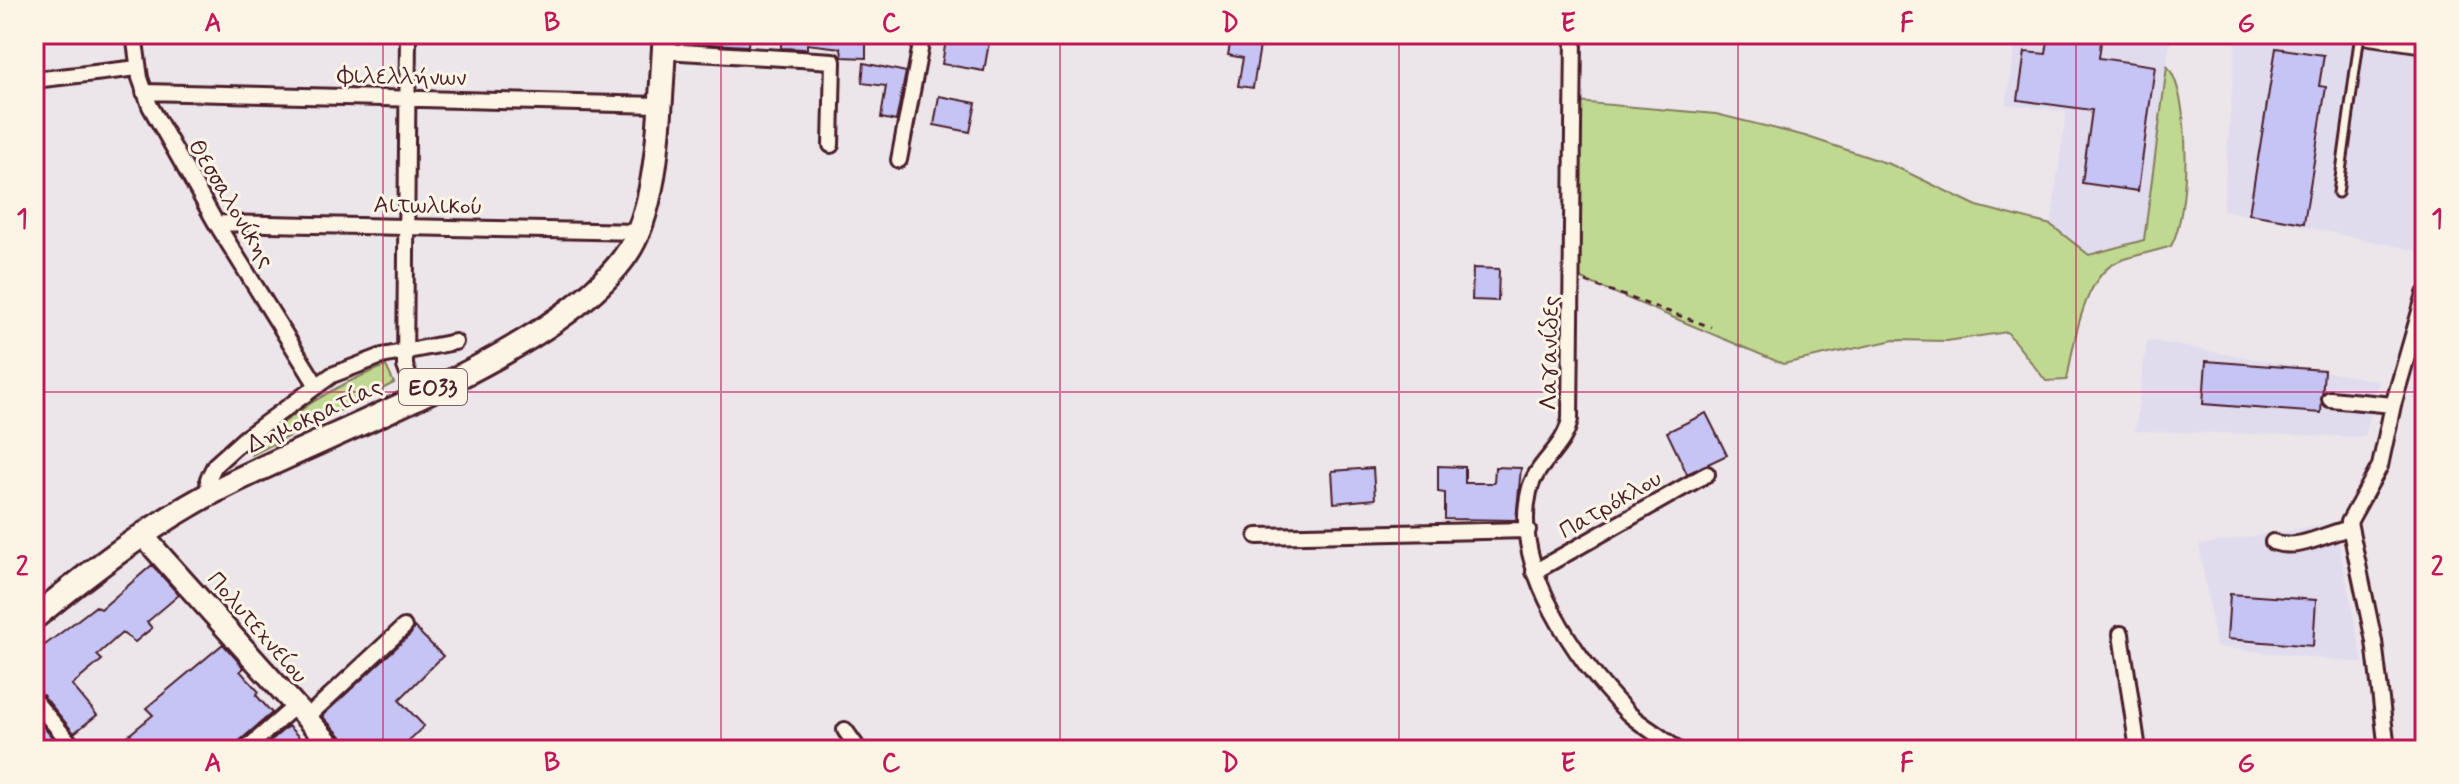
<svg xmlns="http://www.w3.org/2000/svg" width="2459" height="784" font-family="Mynerve,sans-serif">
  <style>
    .built { fill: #e1dced }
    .green { fill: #c0d990; stroke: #857c5e; stroke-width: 2 }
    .building { fill: #c6c3f5; stroke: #4a1f2b; stroke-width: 2 }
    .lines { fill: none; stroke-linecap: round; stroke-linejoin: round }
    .lane-casing { stroke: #4a1f2b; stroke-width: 13 }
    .street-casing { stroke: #4a1f2b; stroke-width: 20 }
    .secondary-casing { stroke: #4a1f2b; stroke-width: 26 }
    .primary-casing { stroke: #4a1f2b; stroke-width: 28 }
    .path { stroke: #4a1f2b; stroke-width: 3; stroke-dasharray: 6 6; stroke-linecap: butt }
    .lane { stroke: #fcf5e5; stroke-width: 7 }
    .street { stroke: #fcf5e5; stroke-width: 14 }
    .secondary { stroke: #fcf5e5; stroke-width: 20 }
    .primary { stroke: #fcf5e5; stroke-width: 22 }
    .grid { fill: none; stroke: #c2185b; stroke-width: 2; stroke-opacity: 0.55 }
    .labels { text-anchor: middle; stroke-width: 6; stroke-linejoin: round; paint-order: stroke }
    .shield { fill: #fcf5e5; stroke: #7f5f63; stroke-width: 2 }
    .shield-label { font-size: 22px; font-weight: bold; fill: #4a1f2b }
    .street-label { font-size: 24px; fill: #4a1f2b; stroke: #fcf5e5 }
    .neatline { fill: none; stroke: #c2185b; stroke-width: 3 }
    .grid-label { font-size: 26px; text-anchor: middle; font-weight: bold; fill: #c2185b }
  </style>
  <rect width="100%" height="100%" fill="#ece6ea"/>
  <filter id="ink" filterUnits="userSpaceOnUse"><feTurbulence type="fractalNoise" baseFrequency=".0125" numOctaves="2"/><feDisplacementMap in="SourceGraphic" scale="16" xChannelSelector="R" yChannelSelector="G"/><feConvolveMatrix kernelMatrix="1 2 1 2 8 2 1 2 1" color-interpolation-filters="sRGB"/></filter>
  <g filter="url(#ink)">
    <path class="built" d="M2017 34H2171L2144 240 2089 255 2051 225 2066 112 2006 104Z
      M2236 34H2292L2425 51 2423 252 2223 210Z
      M2147 340 2379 381 2365 437 2135 431Z
      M2335 523 2363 663 2216 647 2199 545Z"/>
    <path class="green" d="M2167 66C2192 95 2190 213 2171 246 2154 252 2134 255 2117 262 2083 277 2073 347 2067 380L2046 381 2007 332 1947 341 1894 340 1783 364 1575 276 1577 102 1716 114 1805 136 1892 165 1977 206 2051 225 2089 255 2144 240Z
      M386 366 394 383 252 455 249 449C295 413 330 386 386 366Z"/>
    <path class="building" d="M711 34H749L748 46 710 44Z
      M781 34H866V58L842 57 841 48 807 44V49L781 48Z
      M947 34 990 37 984 71 942 64Z
      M1232 34H1262L1253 88 1238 86 1243 58 1228 55Z
      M2049 34H2102L2099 58 2155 66 2138 191 2082 183 2092 110 2018 100 2025 52 2046 54Z
      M2276 48 2324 55 2319 86 2326 87 2304 223 2249 214Z
      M864 63 906 72 896 121 881 118 886 86 862 83Z
      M939 96 976 103 970 132 934 125Z
      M1473 268 1499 269 1498 301 1472 300Z
      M2206 361 2324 370 2321 413 2203 404Z
      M1706 413 1727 455 1687 474 1667 432Z
      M1438 466 1465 467V483H1494L1495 467 1521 468 1516 520 1445 519V493L1438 492Z
      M1373 468 1375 499 1334 503 1332 471Z
      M152 565 179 595 147 622 152 628 135 642 122 633 97 655 102 660 72 685 97 715 74 733 42 694 34 690V632L45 645 96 606 101 609Z
      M2230 594 2316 600 2313 646 2227 639Z
      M414 627 443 656 399 700 424 726 399 750H368L359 740 351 747 322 716 411 634Z
      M223 644 244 668 240 671 259 692 256 695 272 713 238 742 235 750H133L124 739 153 715 146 708Z
      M34 716 59 745 53 750H34Z
      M288 726 312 750H260Z"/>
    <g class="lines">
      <defs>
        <path id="lane" d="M2338 193 2360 34"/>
        <path id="street" d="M134 34 140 78 150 106 216 223 316 384
          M408 34 405 366 416 396
          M1574 34 1570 419C1565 449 1535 463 1529 492 1511 568 1578 662 1628 713 1643 727 1662 736 1677 750
          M664 51 833 61 831 145
          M34 80 138 68
          M144 92 659 105
          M899 160 923 34
          M216 223 638 232
          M2330 399 2393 405
          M209 494 208 479 215 465 245 438 332 375 382 356 455 342
          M1257 536 1528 530
          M2273 542C2300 551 2324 534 2350 528
          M1534 572 1707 474
          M2121 634 2138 750
          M34 700 76 750
          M305 719 404 627
          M845 730 859 750
          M245 750 294 707
          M2387 750 2374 641 2349 522 2380 466 2393 405 2425 294"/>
        <path id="secondary" d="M2370 34 2425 42
          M144 537 335 750"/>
        <path id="primary" d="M34 618C92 570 156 521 223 487 329 432 572 348 631 247 661 195 660 95 665 34"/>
      </defs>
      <use href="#lane" class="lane-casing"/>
      <use href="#street" class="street-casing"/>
      <use href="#secondary" class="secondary-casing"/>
      <use href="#primary" class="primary-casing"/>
      <path class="path" d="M1586 282 1711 327"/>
      <use href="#lane" class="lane"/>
      <use href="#street" class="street"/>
      <use href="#secondary" class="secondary"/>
      <use href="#primary" class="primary"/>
    </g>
  </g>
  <path class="grid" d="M383 34V750M721 34V750M1060 34V750M1399 34V750M1738 34V750M2076 34V750M34 392H2425"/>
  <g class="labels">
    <rect class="shield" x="399" y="369" width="68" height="36" rx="6"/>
    <g class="shield-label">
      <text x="433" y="395">ΕΟ33</text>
    </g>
    <g class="street-label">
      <text transform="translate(402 76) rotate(1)" y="8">Φιλελλήνων</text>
      <text transform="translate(232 203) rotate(59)" y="8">Θεσσαλονίκης</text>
      <text transform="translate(428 205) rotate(1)" y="8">Αιτωλικού</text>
      <text transform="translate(1549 353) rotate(-89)" y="8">Λαγανίδες</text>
      <text transform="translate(314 415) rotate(-25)" y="8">Δημοκρατίας</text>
      <text transform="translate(1610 504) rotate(-30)" y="8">Πατρόκλου</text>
      <text transform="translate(258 627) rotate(49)" y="8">Πολυτεχνείου</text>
    </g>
  </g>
  <rect width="2459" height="784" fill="none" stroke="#fcf5e5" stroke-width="88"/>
  <rect x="44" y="44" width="2371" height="696" class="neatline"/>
  <g class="grid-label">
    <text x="213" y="31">A</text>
    <text x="552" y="31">B</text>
    <text x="891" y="31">C</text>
    <text x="1230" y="31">D</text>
    <text x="1568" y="31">E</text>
    <text x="1907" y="31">F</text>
    <text x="2246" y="31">G</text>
    <text x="22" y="227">1</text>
    <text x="2437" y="227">1</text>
    <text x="22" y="575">2</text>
    <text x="2437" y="575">2</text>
    <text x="213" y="771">A</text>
    <text x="552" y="771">B</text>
    <text x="891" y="771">C</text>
    <text x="1230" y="771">D</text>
    <text x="1568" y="771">E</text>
    <text x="1907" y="771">F</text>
    <text x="2246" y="771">G</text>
  </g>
</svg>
